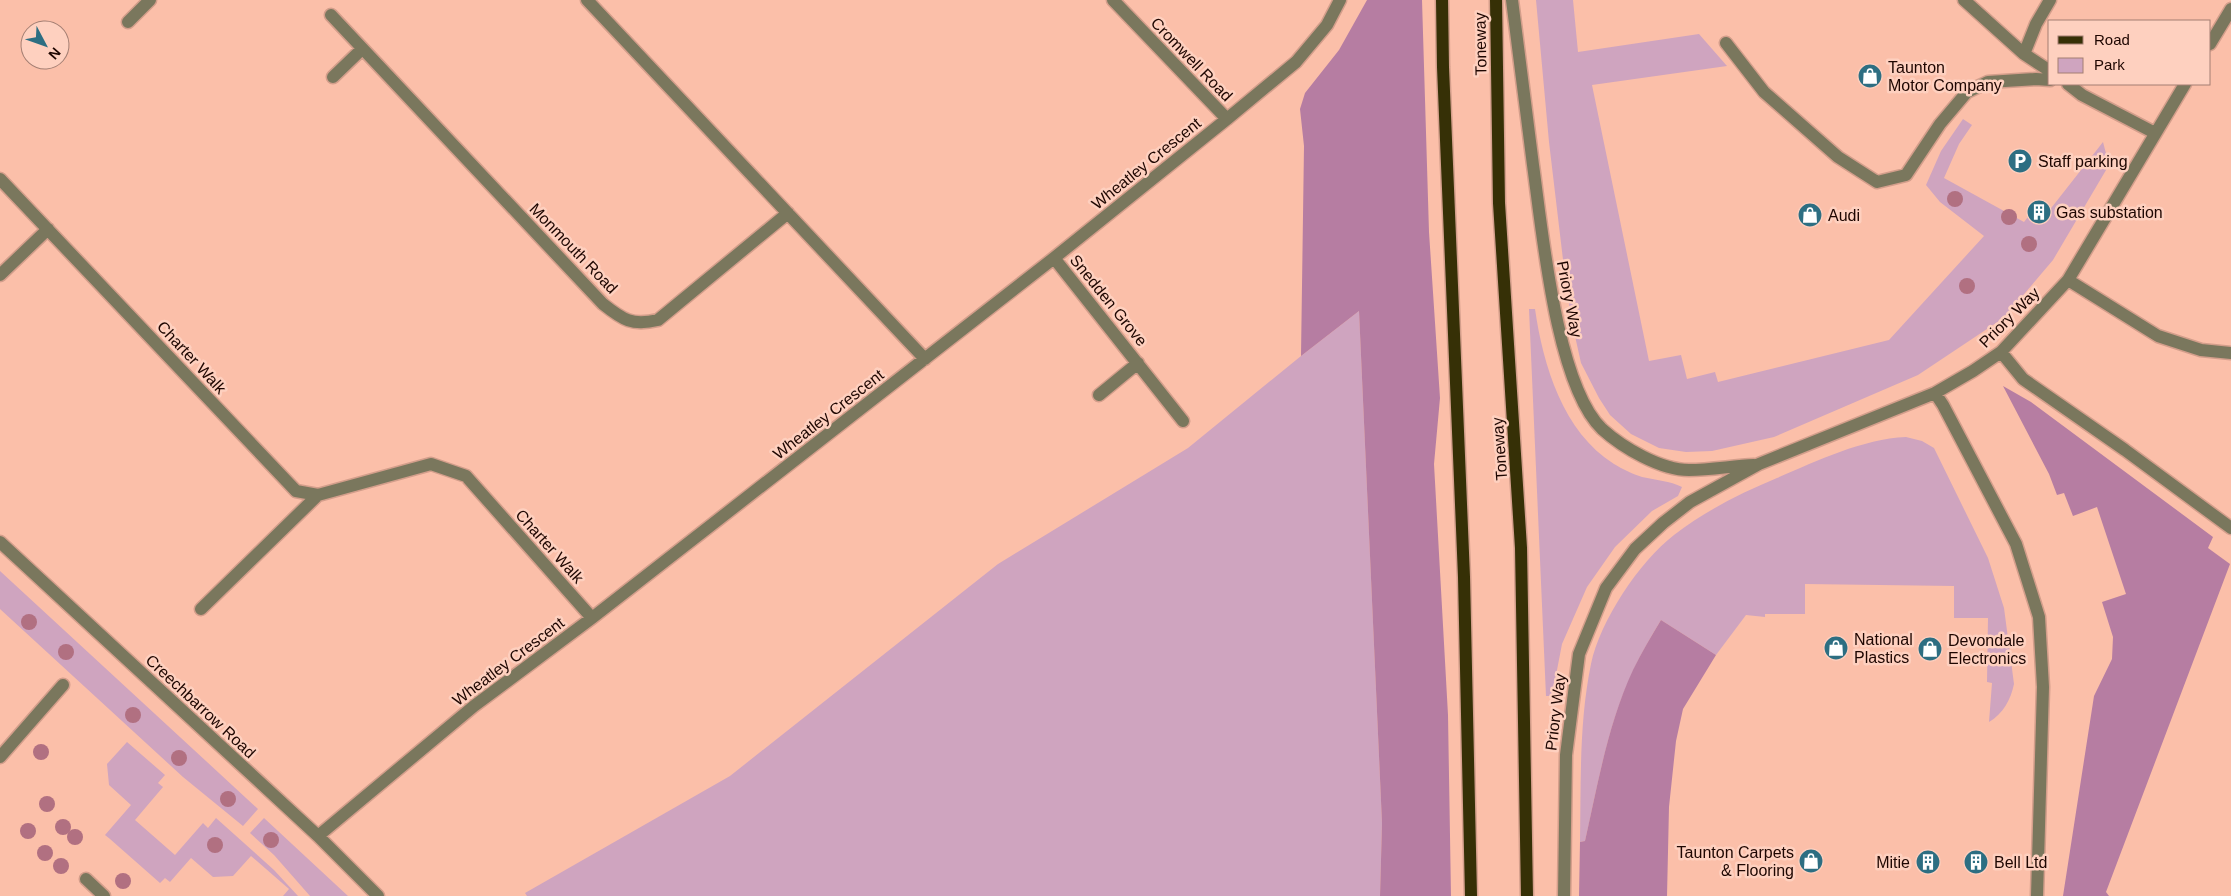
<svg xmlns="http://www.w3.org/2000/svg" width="2231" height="896" font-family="Arial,sans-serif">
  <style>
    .green { fill: #cfa4bf }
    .forest { fill: #b67da2 }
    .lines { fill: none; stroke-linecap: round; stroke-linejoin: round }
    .minor-casing { stroke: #d39e8b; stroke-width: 15 }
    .major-casing { stroke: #d39e8b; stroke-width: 15 }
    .minor { stroke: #7a775d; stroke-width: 12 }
    .major { stroke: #363006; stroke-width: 12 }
    .tree { fill: #b17081 }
    .labels { text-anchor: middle; stroke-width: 5; stroke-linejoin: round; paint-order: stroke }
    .street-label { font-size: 16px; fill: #1e0601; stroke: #fed0bf }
    .poi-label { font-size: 16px; fill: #1e0601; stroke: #fed0bf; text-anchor: start }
  </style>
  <rect width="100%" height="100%" fill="#fbbfa9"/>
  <path class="green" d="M1536 0H1573L1578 52 1699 34 1727 66 1592 85 1649 361 1681 355 1687 379 1715 372 1718 382 1889 340 1984 236 1940 202 1926 185 1941 151 1963 119 1972 125 1959 144 1944 178 2024 222 2031 213 2041 221 2103 142 2109 165 2053 260 2025 293 2002 319 1918 375 1774 437 1712 451 1686 452 1659 448 1631 434 1610 415 1599 398 1581 363 1571 318 1564 268 1549 142Z
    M1529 309H1535C1543 365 1563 432 1614 464 1622 469 1633 474 1642 477 1656 480 1670 481 1682 487L1678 496 1652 511 1615 547 1587 587 1562 644 1552 696H1546Z
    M1359 311 1382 823 1380 896H527L525 893 730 776 998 564 1188 448 1301 356Z
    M1906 437 1922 441 1934 448 1988 558 2004 608 2014 684C2011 699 2003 714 1989 722L1992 683 1987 682 1988 618H1954V586L1805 584V614H1765V617L1746 615 1716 655 1661 620C1651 637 1641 653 1633 671 1608 724 1598 784 1585 841L1580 842C1581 783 1579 722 1591 664 1600 621 1639 562 1674 535 1705 511 1741 493 1777 478 1817 461 1862 439 1906 437Z
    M0 571 258 809 243 826 183 777 0 609Z
    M127 742 165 775 158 783 163 787 135 820 175 855 203 823 208 828 216 818 274 870 298 896H283L289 889 251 856 233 876 213 877 191 858 170 882 165 878 160 883 110 839 105 835 131 805 109 785 107 764Z
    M264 818 348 896H310L274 855 250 833Z"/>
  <path class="forest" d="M1367 0H1422L1429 232 1440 398 1434 464 1448 715 1451 896H1380L1382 823 1359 311 1301 356 1304 146 1300 109 1305 93 1339 50Z
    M2003 386 2031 402 2213 537 2208 548 2230 564 2106 892 2109 896H2063L2094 696 2112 659 2113 637 2102 602 2126 594 2097 507 2073 516 2064 493 2057 495 2049 474Z
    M1661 620 1716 655 1683 709 1676 741 1669 807 1667 896H1579L1580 842 1585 841C1598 783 1608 724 1633 670 1641 653 1651 637 1661 620Z"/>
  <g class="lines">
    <defs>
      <path id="minor" d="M587 0 925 359
        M1113 0 1227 119
        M1512 0C1519 55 1526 110 1533 165 1542 229 1556 385 1602 429 1623 448 1661 470 1689 470 1711 470 1732 466 1754 465
        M1964 0 2024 54 2050 71
        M331 15 603 304C623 320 632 326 658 320L788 213
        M128 22 150 0
        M1726 43 1764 92 1838 157 1877 182 1906 175 1940 124 1967 92 1988 82 2036 79 2050 80
        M2210 44 2231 9
        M2024 54 2036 24 2050 0
        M333 77 362 49
        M2068 84 2082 95 2155 133
        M0 179 296 491 318 495
        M1054 258 1183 421
        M0 275 48 229
        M2068 280 2158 336 2201 350 2231 353
        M2001 352 2023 379 2125 450 2231 528
        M1935 393 1943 405 2016 544 2039 617 2043 687 2037 896
        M1099 395 1138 363
        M0 542 318 836 378 896
        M201 609 318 495 431 464 466 476 592 618
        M0 757 63 685
        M318 836 474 706 592 618 1054 258 1227 119 1296 62 1327 25 1340 0
        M86 879 104 896
        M1564 896 1566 755 1579 654 1606 588 1635 549 1663 523 1690 502 1759 464 1935 393 1973 371 2001 352 2068 280 2185 84"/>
      <path id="major" d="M1442 0 1443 67 1464 577 1471 896
        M1496 0 1499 203 1521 548 1527 896"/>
    </defs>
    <use href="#minor" class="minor-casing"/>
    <use href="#major" class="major-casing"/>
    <use href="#minor" class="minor"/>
    <use href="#major" class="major"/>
  </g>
  <g class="tree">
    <circle cx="1955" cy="199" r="8"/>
    <circle cx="2009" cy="217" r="8"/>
    <circle cx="2029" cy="244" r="8"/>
    <circle cx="1967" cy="286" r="8"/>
    <circle cx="29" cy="622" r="8"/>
    <circle cx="66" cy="652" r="8"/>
    <circle cx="133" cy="715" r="8"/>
    <circle cx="41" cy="752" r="8"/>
    <circle cx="179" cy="758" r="8"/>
    <circle cx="228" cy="799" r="8"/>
    <circle cx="47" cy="804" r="8"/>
    <circle cx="63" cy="827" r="8"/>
    <circle cx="28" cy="831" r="8"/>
    <circle cx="75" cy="837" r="8"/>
    <circle cx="271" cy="840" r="8"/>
    <circle cx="215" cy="845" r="8"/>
    <circle cx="45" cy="853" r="8"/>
    <circle cx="61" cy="866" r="8"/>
    <circle cx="123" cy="881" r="8"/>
  </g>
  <defs>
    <symbol id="shop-disc" viewBox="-11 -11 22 22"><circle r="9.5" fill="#2d6e82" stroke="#fed0bf"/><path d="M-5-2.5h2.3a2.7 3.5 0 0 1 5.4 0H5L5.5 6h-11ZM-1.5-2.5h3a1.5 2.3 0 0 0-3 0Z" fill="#fff"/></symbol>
    <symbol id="parking-disc" viewBox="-11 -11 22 22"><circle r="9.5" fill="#2d6e82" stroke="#fed0bf"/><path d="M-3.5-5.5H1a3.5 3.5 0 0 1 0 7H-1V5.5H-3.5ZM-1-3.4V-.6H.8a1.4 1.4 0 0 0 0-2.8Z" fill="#fff"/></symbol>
    <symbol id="building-disc" viewBox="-11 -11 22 22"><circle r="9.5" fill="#2d6e82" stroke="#fed0bf"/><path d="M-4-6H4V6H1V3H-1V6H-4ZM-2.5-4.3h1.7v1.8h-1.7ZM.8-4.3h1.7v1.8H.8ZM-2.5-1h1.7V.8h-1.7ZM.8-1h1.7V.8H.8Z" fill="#fff"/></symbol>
  </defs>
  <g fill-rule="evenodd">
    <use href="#shop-disc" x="1856" y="62" width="28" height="28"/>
    <use href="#parking-disc" x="2006" y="147" width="28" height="28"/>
    <use href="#building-disc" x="2025" y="198" width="28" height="28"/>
    <use href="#shop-disc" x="1796" y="201" width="28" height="28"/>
    <use href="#shop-disc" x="1822" y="634" width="28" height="28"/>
    <use href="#shop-disc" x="1916" y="635" width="28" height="28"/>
    <use href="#shop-disc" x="1797" y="847" width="28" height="28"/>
    <use href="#building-disc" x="1914" y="848" width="28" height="28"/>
    <use href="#building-disc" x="1962" y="848" width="28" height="28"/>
  </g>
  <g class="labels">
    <g class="street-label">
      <text transform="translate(1480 44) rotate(-91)" y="6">Toneway</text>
      <text transform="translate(1192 59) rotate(46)" y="6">Cromwell Road</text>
      <text transform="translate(1146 163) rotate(-39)" y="6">Wheatley Crescent</text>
      <text transform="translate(574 248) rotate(46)" y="6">Monmouth Road</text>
      <text transform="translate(1570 299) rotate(79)" y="6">Priory Way</text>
      <text transform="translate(1109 300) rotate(51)" y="6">Snedden Grove</text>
      <text transform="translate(2009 317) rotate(-45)" y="6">Priory Way</text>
      <text transform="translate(192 357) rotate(47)" y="6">Charter Walk</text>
      <text transform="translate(828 414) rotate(-38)" y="6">Wheatley Crescent</text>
      <text transform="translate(1499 449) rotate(-94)" y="6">Toneway</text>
      <text transform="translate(550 546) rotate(48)" y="6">Charter Walk</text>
      <text transform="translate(508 661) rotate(-37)" y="6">Wheatley Crescent</text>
      <text transform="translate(201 706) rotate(43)" y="6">Creechbarrow Road</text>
      <text transform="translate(1555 712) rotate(-83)" y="6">Priory Way</text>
    </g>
    <g class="poi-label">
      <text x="1888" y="73">Taunton<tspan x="1888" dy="18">Motor Company</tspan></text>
      <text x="2038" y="167">Staff parking</text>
      <text x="2056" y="218">Gas substation</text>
      <text x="1828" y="221">Audi</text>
      <text x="1854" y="645">National<tspan x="1854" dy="18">Plastics</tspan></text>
      <text x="1948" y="646">Devondale<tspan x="1948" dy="18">Electronics</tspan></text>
      <text x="1794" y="858" text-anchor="end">Taunton Carpets<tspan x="1794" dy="18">&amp; Flooring</tspan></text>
      <text x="1910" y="868" text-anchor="end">Mitie</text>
      <text x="1994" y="868">Bell Ltd</text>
    </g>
  </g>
  <rect x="2048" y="20" width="162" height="65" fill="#fed0bf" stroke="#a47f73"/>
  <rect x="2058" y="36" width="25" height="8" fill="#363006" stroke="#a47f73"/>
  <text x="2094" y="45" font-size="15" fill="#1e0601">Road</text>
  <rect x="2058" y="58" width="25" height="15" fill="#cfa4bf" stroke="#a47f73"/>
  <text x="2094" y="70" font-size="15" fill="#1e0601">Park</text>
  <g transform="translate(45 45) rotate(131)"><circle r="24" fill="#fed0bf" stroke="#a47f73"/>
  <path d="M0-4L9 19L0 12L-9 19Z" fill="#2d6e82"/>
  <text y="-8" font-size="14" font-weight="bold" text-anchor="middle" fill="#1e0601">N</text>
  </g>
</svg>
